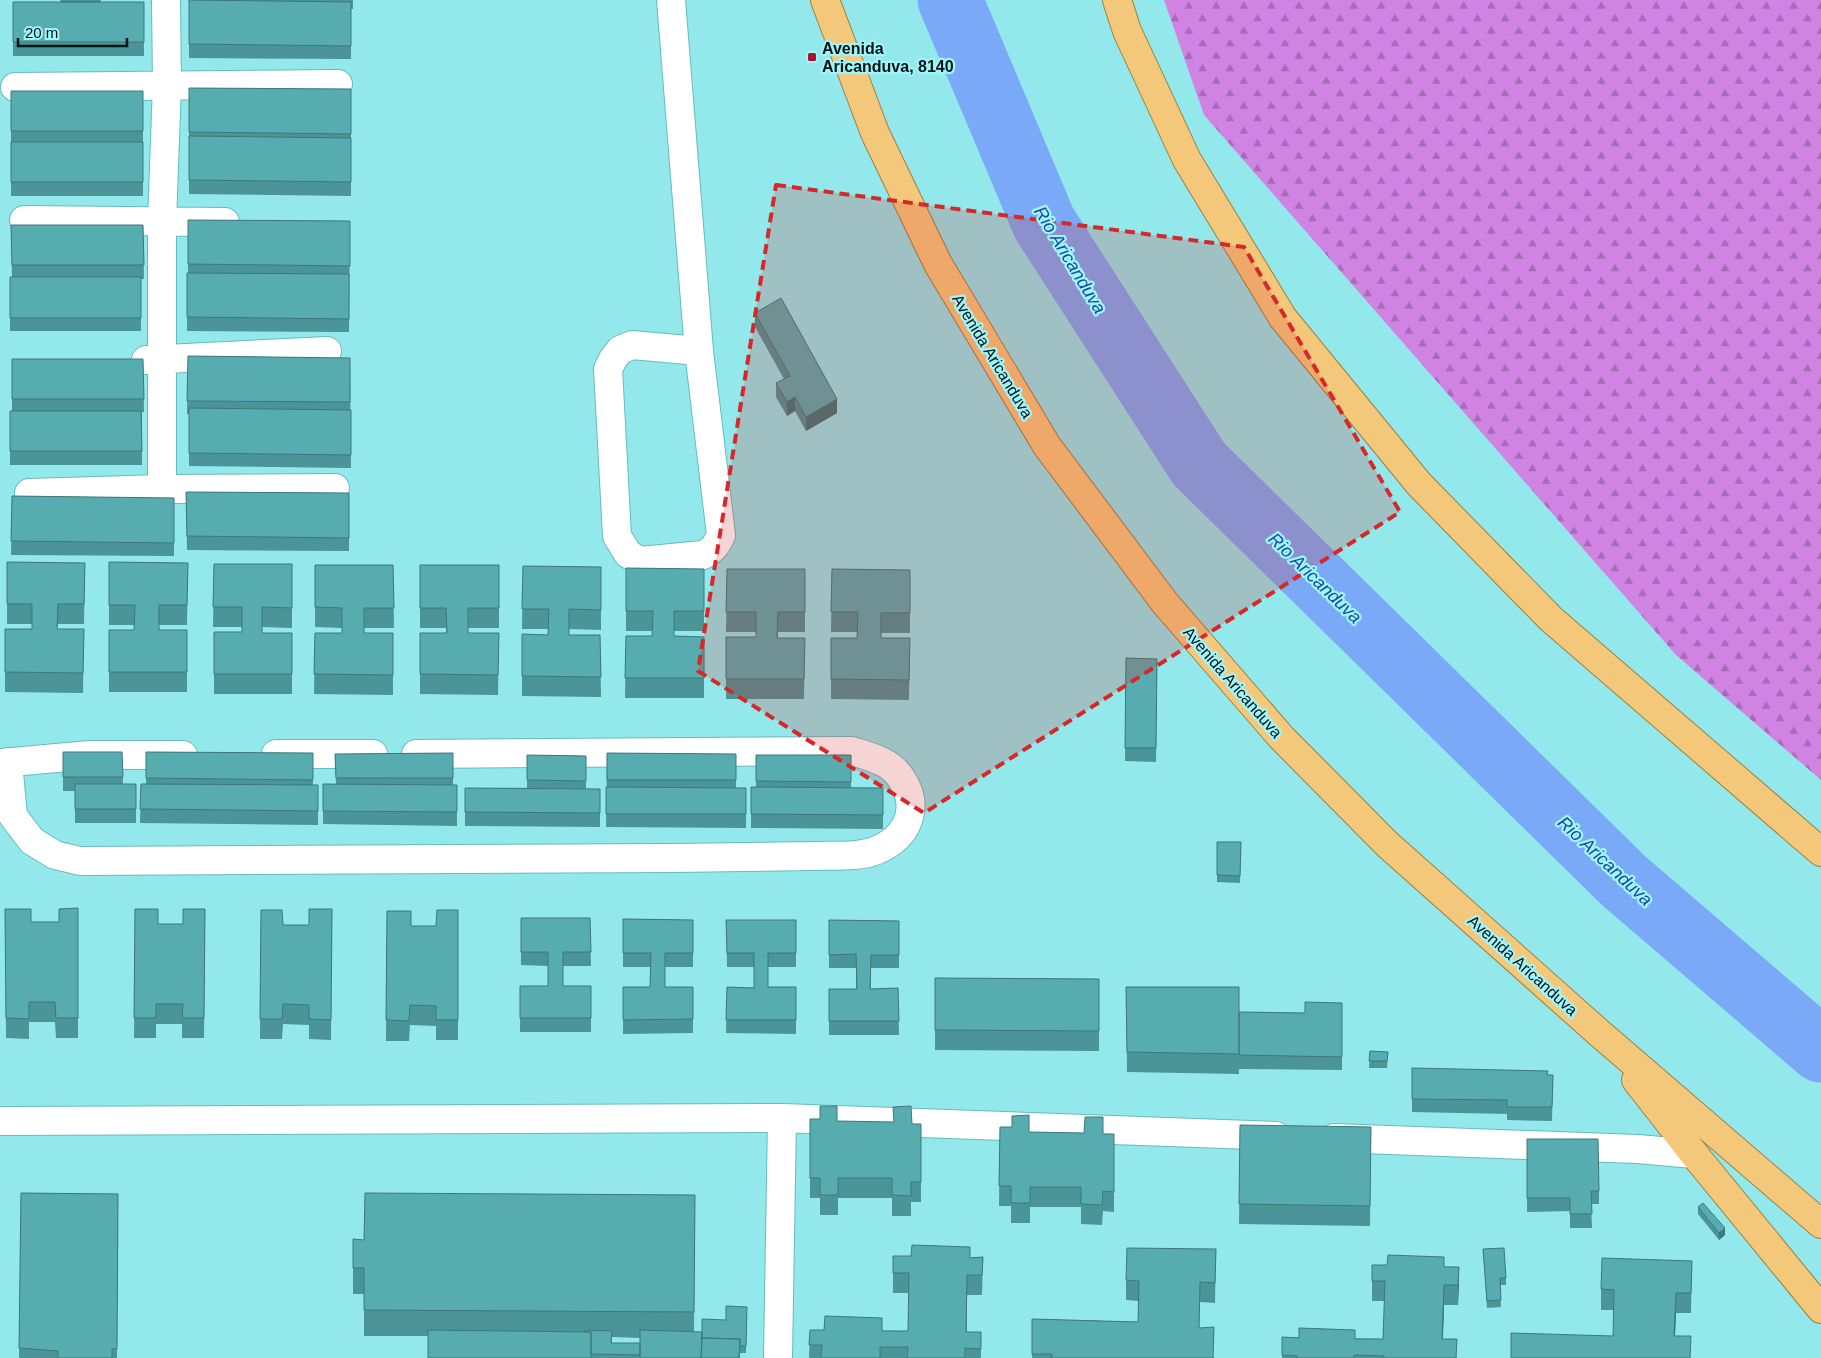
<svg xmlns="http://www.w3.org/2000/svg" width="1821" height="1358" font-family="Helvetica,sans-serif">
  <style>
    .forest { fill: url(#forest-firs) }
    .lines { fill: none; stroke-linecap: round; stroke-linejoin: round }
    .river { stroke: #7aaaf7; stroke-width: 65 }
    .minor-casing { stroke: #67bbbf; stroke-width: 30 }
    .trunk-casing { stroke: #9d8041; stroke-width: 30 }
    .minor { stroke: #fff; stroke-width: 28 }
    .trunk { stroke: #f4c87a; stroke-width: 28 }
    .wall { fill: #4b9497; fill-rule: evenodd }
    .shaded-wall { fill: #3d787b }
    .building { fill: #57acb0; stroke: #3d787b }
    .marked { fill: #d62828; fill-opacity: 0.2; stroke: #d62828; stroke-width: 4; stroke-dasharray: 10 6; stroke-linejoin: round }
    .poi-dot { fill: #aa132f; stroke: #a0f5fa; stroke-width: 2 }
    .labels { text-anchor: middle; stroke-width: 4.5; stroke-linejoin: round; paint-order: stroke }
    .poi-label { font-size: 16px; font-weight: bold; fill: #001315; stroke: #a0f5fa; text-anchor: start }
    .street-label { font-size: 16px; fill: #001315; stroke: #a0f5fa }
    .water-label { font-size: 18px; font-style: italic; fill: #154a9f; stroke: #a0f5fa }
  </style>
  <defs>
    <pattern id="forest-firs" width="22" height="20" patternUnits="userSpaceOnUse" patternTransform="scale(1.25)"><rect width="22" height="20" fill="#d083e3"/><path d="M5 1l3.5 6h-7zM16 11l3.5 6h-7z" fill="#a66ab7"/></pattern>
  </defs>
  <rect width="100%" height="100%" fill="#93e8ec"/>
  <path class="forest" d="M1164 0H1821V780L1676 655 1204 115Z"/>
  <g class="lines">
    <path class="river" d="M950 0 1044 223 1199 464 1624 881 1821 1050"/>
    <defs>
      <path id="minor" d="M671 0 699 351 721 535C717 545 713 550 703 555L640 561 628 554 617 536 608 369 613 359 620 350 632 345 699 351
        M15 87 338 84
        M24 220 225 222
        M146 360 327 351
        M162 489V222L167 85 166 0
        M29 493 162 489 335 488
        M276 754H373
        M8 762 13 816 32 841 55 855 80 861C278 860 476 859 674 858 720 857 766 857 811 856 832 855 858 858 877 850 908 837 921 807 901 778 890 761 871 757 852 751L416 754
        M0 763 90 755H183
        M0 1121 782 1118 1276 1136
        M1334 1138 1638 1149 1694 1154
        M778 1358 782 1118"/>
      <path id="trunk" d="M825 0 875 133 938 264 1047 446 1165 603 1281 737 1387 844 1598 1032 1821 1224
        M1117 0 1127 31 1187 160 1283 318 1419 484 1551 619 1821 852
        M1636 1080 1694 1154 1821 1309"/>
    </defs>
    <use href="#minor" class="minor-casing"/>
    <use href="#trunk" class="trunk-casing"/>
    <use href="#minor" class="minor"/>
    <use href="#trunk" class="trunk"/>
  </g>
  <path class="wall" d="M189 0H353V9H351V59L189 58Z
    M13 2H144V56H13Z
    M189 88 351 89V196L189 194Z
    M11 91H143V196H11Z
    M188 220 350 221 349 332 187 331V273H188Z
    M11 225H143L144 279H141V331H10V277H12Z
    M755 313 837 413 806 431 795 411 787 416 776 397V383L784 379 755 327Z
    M188 356 350 358 351 468 189 466V414H187Z
    M12 359H143L144 412H142V465H10V411H12Z
    M186 492 349 493V551L187 550Z
    M12 496 174 498V556L11 555Z
    M7 562 85 563 84 624H58L57 629H84L83 693 5 692V629H32V624H7Z
    M109 562 188 563 187 625H159V630H187V692H109V630H134L135 625H109Z
    M214 564H292V628L262 627V633H292V694H214V632H242V627H213Z
    M315 565H393L394 628H364V633H393V695L314 694 315 633H342V628L315 627Z
    M420 565H499V628H468V633H499L498 695 420 694V633H446V628H420Z
    M523 566 601 567V630L569 629V635H600L601 697 522 696V634L548 635 549 629H522Z
    M626 568 704 569V631H674V636L704 637V698H625L626 636H652V631H626Z
    M727 569H805V632H778V638H805L804 699H726V637H756V632H726Z
    M832 569 910 570V633H881V638H910L909 700 831 699V638H857V632H831Z
    M1126 658 1157 659 1156 762 1125 761Z
    M63 752H122L123 784H136V823H75V791H63Z
    M146 752 313 753V785H318V825L140 823 141 784H146Z
    M453 753V785H457V826L323 824V784H336L335 754Z
    M607 753 736 754V788H746V828L606 827Z
    M527 755 586 756V789H600V827L465 826V788H527Z
    M756 755H851V788H883V829L751 828V787L756 788Z
    M1217 842H1241L1240 883 1217 882Z
    M78 908V1038H56L55 1022H29V1039L6 1038 5 909 31 922H59Z
    M135 909 158 924H183L205 909 204 1038H182V1024H156V1038H134Z
    M332 909 331 1040 309 1039V1025L283 1024 282 1039H260L261 910 283 925H309Z
    M458 910V1040H436V1026L410 1025 409 1041H386L387 911 411 926H436Z
    M521 918H590L591 966H563V986H591V1032H520V986H548V966L521 965Z
    M623 919 693 920V967H665V987H693V1033L623 1034V987H650V967H623Z
    M726 920H796V967H768V987H796V1034L726 1033 727 987 754 988V967H727Z
    M829 920 899 921V968H871V989L898 988 899 1035H829V989H856V968H829Z
    M935 978 1099 979V1051L935 1050Z
    M1126 987 1239 1012 1305 1013 1342 1003V1070L1239 1069V1074L1127 1072Z
    M1370 1051 1388 1052 1387 1068H1369Z
    M1412 1068 1553 1075 1552 1121 1507 1120V1114L1412 1112Z
    M837 1121 921 1124V1202H911V1216H892V1198H838V1215H820V1198H810V1178Z
    M1240 1125 1371 1127 1370 1226 1239 1224Z
    M1000 1127 1029 1132 1114 1134V1212L1103 1211 1102 1225 1081 1224V1207H1030V1223H1011V1206H999Z
    M1527 1139 1599 1191V1204H1591L1592 1228H1570V1211L1527 1212Z
    M21 1193 118 1194 117 1358H19Z
    M695 1195 694 1332H702L726 1320 747 1307 746 1353H740V1358H428V1336H364V1294H353V1268L364 1240ZM612 1337 640 1338V1343H612Z
    M1698 1207 1725 1235 1719 1240 1698 1214Z
    M1216 1249 1215 1303 1200 1302 1199 1328 1214 1358H1032V1319L1138 1322 1139 1301 1126 1300V1280Z
    M1483 1249 1506 1278V1285H1500L1501 1307 1487 1308Z
    M983 1257 982 1295H967V1332H981V1358H809L810 1330 908 1331 909 1293H893V1273L970 1258Z
    M1692 1261 1691 1313H1676L1675 1336 1613 1310H1601V1289Z
    M1372 1265 1459 1267 1458 1305H1444L1443 1339 1457 1358H1282V1337L1383 1339 1385 1301H1372Z"/>
  <path class="shaded-wall" d="M795 397V411L787 416V402Z
    M837 399V413L806 431V417Z
    M1725 1228V1235L1719 1240V1233Z
    M1459 1267V1287L1458 1305V1285Z
    M1444 1285V1305L1442 1358V1339Z
    M1676 1293V1313L1674 1356V1336Z"/>
  <path class="building" d="M61 0H100V2H61Z
    M189 0 351 2V46L189 44Z
    M13 2H144V42H13Z
    M189 88 351 89V134L189 132Z
    M11 91H143V131H11Z
    M189 136 351 138V182L189 180Z
    M11 142H143V182H11Z
    M188 220 350 221V266L188 264Z
    M11 225H143L144 265H12Z
    M187 273 349 274V319L187 317Z
    M10 277H141V318H10Z
    M781 298 837 399 806 417 795 397 787 402 776 383 790 376 755 313Z
    M188 356 350 358V402L187 401Z
    M12 359H143L144 399H12Z
    M189 408 351 410V455L189 453Z
    M10 411H141L142 451H10Z
    M186 492 349 493V538L187 536Z
    M12 496 174 498V543L11 541Z
    M7 562 85 563 84 604H58L57 629H84L83 673 5 672V629H32V604H7Z
    M109 562 188 563 187 605H159V630H187V672H109V630H134L135 605H109Z
    M214 564H292V608L262 607V633H292V674H214V632H242V607H213Z
    M315 565H393L394 608H364V633H393V675L314 674 315 633H342V608L315 607Z
    M420 565H499V608H468V633H499L498 675 420 674V633H447L446 608H420Z
    M523 566 601 567V610L569 609V635H600L601 677 522 676V634L548 635 549 609H522Z
    M626 568 704 569V611H674V636L704 637V678H625L626 636H652L653 611H626Z
    M727 569H805V612H778L777 638H805L804 679H726V637H756V612H726Z
    M832 569 910 570V613H881V638H910L909 680 831 679V638H857L858 612H831Z
    M1126 658 1157 659 1156 748H1125Z
    M63 752H122L123 777H63Z
    M146 752 313 753V780L146 778Z
    M453 753V778H336L335 754Z
    M607 753 736 754V780H607Z
    M527 755 586 756V781L527 780Z
    M756 755H851V782L756 781Z
    M75 784H136V809H75Z
    M141 784 318 785V811L140 809Z
    M323 784 457 785V812L323 811Z
    M606 787 746 788V814H606Z
    M751 787 883 788V815L751 814Z
    M465 788 600 789V813L465 812Z
    M1217 842H1241L1240 876 1217 875Z
    M78 908V1018H56L55 1002H29V1019L6 1018 5 909H31V922H59V909Z
    M135 909H158V924H183V909H205L204 1018H182L183 1004H156V1018H134Z
    M309 909H332L331 1020 309 1019V1005L283 1004 282 1019H260L261 910H282L283 925H309Z
    M437 910H458V1020H436V1006L410 1005 409 1021 386 1020 387 911H411V926H436Z
    M521 918H590L591 952H563V986H591V1018H520V986H548V952H521Z
    M623 919 693 920V953H665V987H693V1019L623 1020V987H650L651 953H623Z
    M726 920H796V953H768V987H796V1020H726L727 987 754 988V953H727Z
    M829 920 899 921V955H871L870 989 898 988 899 1021H829V989H857L856 954 829 955Z
    M935 978 1099 979V1031L935 1030Z
    M1126 987H1239V1054L1127 1052Z
    M1305 1002 1342 1003V1057L1239 1055V1012L1305 1013Z
    M1370 1051 1388 1052 1387 1061H1369Z
    M1412 1068 1548 1071 1547 1075H1553L1552 1107H1507V1100L1412 1099Z
    M820 1106H837V1121L894 1122 893 1107 911 1106 912 1124H921V1182H911V1196L892 1195V1178H838V1195H820V1178H810V1119H820Z
    M1029 1115V1132L1084 1133 1085 1117H1103V1134H1114V1192L1103 1191 1102 1205 1081 1204V1187H1030V1203H1011V1186H999L1000 1127H1012V1116Z
    M1240 1125 1371 1127 1370 1206 1239 1204Z
    M1527 1139H1598L1599 1191H1591L1592 1214H1570V1198H1527Z
    M21 1193 118 1194 117 1349H112V1358H58V1351L19 1348Z
    M365 1193 695 1195 694 1312 364 1310V1268H353V1239L364 1240Z
    M1703 1203 1725 1228 1719 1233 1698 1207Z
    M912 1245 970 1247V1258L983 1257 982 1275H967L966 1332H981V1349L965 1348V1358H907L908 1347H880V1358H821L822 1345H809L810 1330H824L825 1316 882 1318V1331H908L909 1273H893V1256H911Z
    M1127 1248 1216 1249 1215 1283 1200 1282 1199 1328 1214 1327 1213 1358H1052V1354H1032V1319L1138 1322 1139 1281 1126 1280Z
    M1504 1248 1506 1278H1500L1501 1300 1487 1301 1483 1249Z
    M1388 1255 1444 1257V1267H1459L1458 1285H1444L1442 1339H1457L1456 1358H1384V1356L1354 1355V1358H1297V1356L1282 1355V1337L1299 1338V1328L1355 1330V1339H1383L1385 1281H1372V1265H1387Z
    M1602 1258 1692 1261 1691 1293H1676L1674 1336H1691L1690 1358H1511V1333L1613 1336 1614 1290 1601 1289Z
    M726 1306 747 1307 746 1346H740V1339L702 1338V1319L726 1320Z
    M428 1330 591 1332V1358H428Z
    M585 1330 612 1331 611 1343H640V1355L591 1354V1332H585Z
    M640 1330 702 1332 701 1358H640Z
    M702 1338 740 1339 739 1358H701Z"/>
  <path class="marked" d="M776 185 1244 247 1400 512 924 813 698 671Z"/>
  <rect class="poi-dot" x="807" y="52" width="10" height="10" rx="2.5"/>
  <g class="labels">
    <g class="poi-label">
      <text x="822" y="54">Avenida<tspan x="822" dy="18">Aricanduva, 8140</tspan></text>
    </g>
    <g class="street-label">
      <text transform="translate(993 356) rotate(59)" y="6">Avenida Aricanduva</text>
      <text transform="translate(1233 682) rotate(49)" y="6">Avenida Aricanduva</text>
      <text transform="translate(1523 965) rotate(42)" y="6">Avenida Aricanduva</text>
    </g>
    <g class="water-label">
      <text transform="translate(1070 260) rotate(59)" y="6">Rio Aricanduva</text>
      <text transform="translate(1315 578) rotate(44)" y="6">Rio Aricanduva</text>
      <text transform="translate(1605 861) rotate(43)" y="6">Rio Aricanduva</text>
    </g>
  </g>
  <path d="M18 38v8h109v-8" fill="none" stroke="#001315" stroke-width="2.5"/>
  <text x="25" y="38" font-size="15" fill="#001315" stroke="#a0f5fa" stroke-width="4" paint-order="stroke">20 m</text>
</svg>
